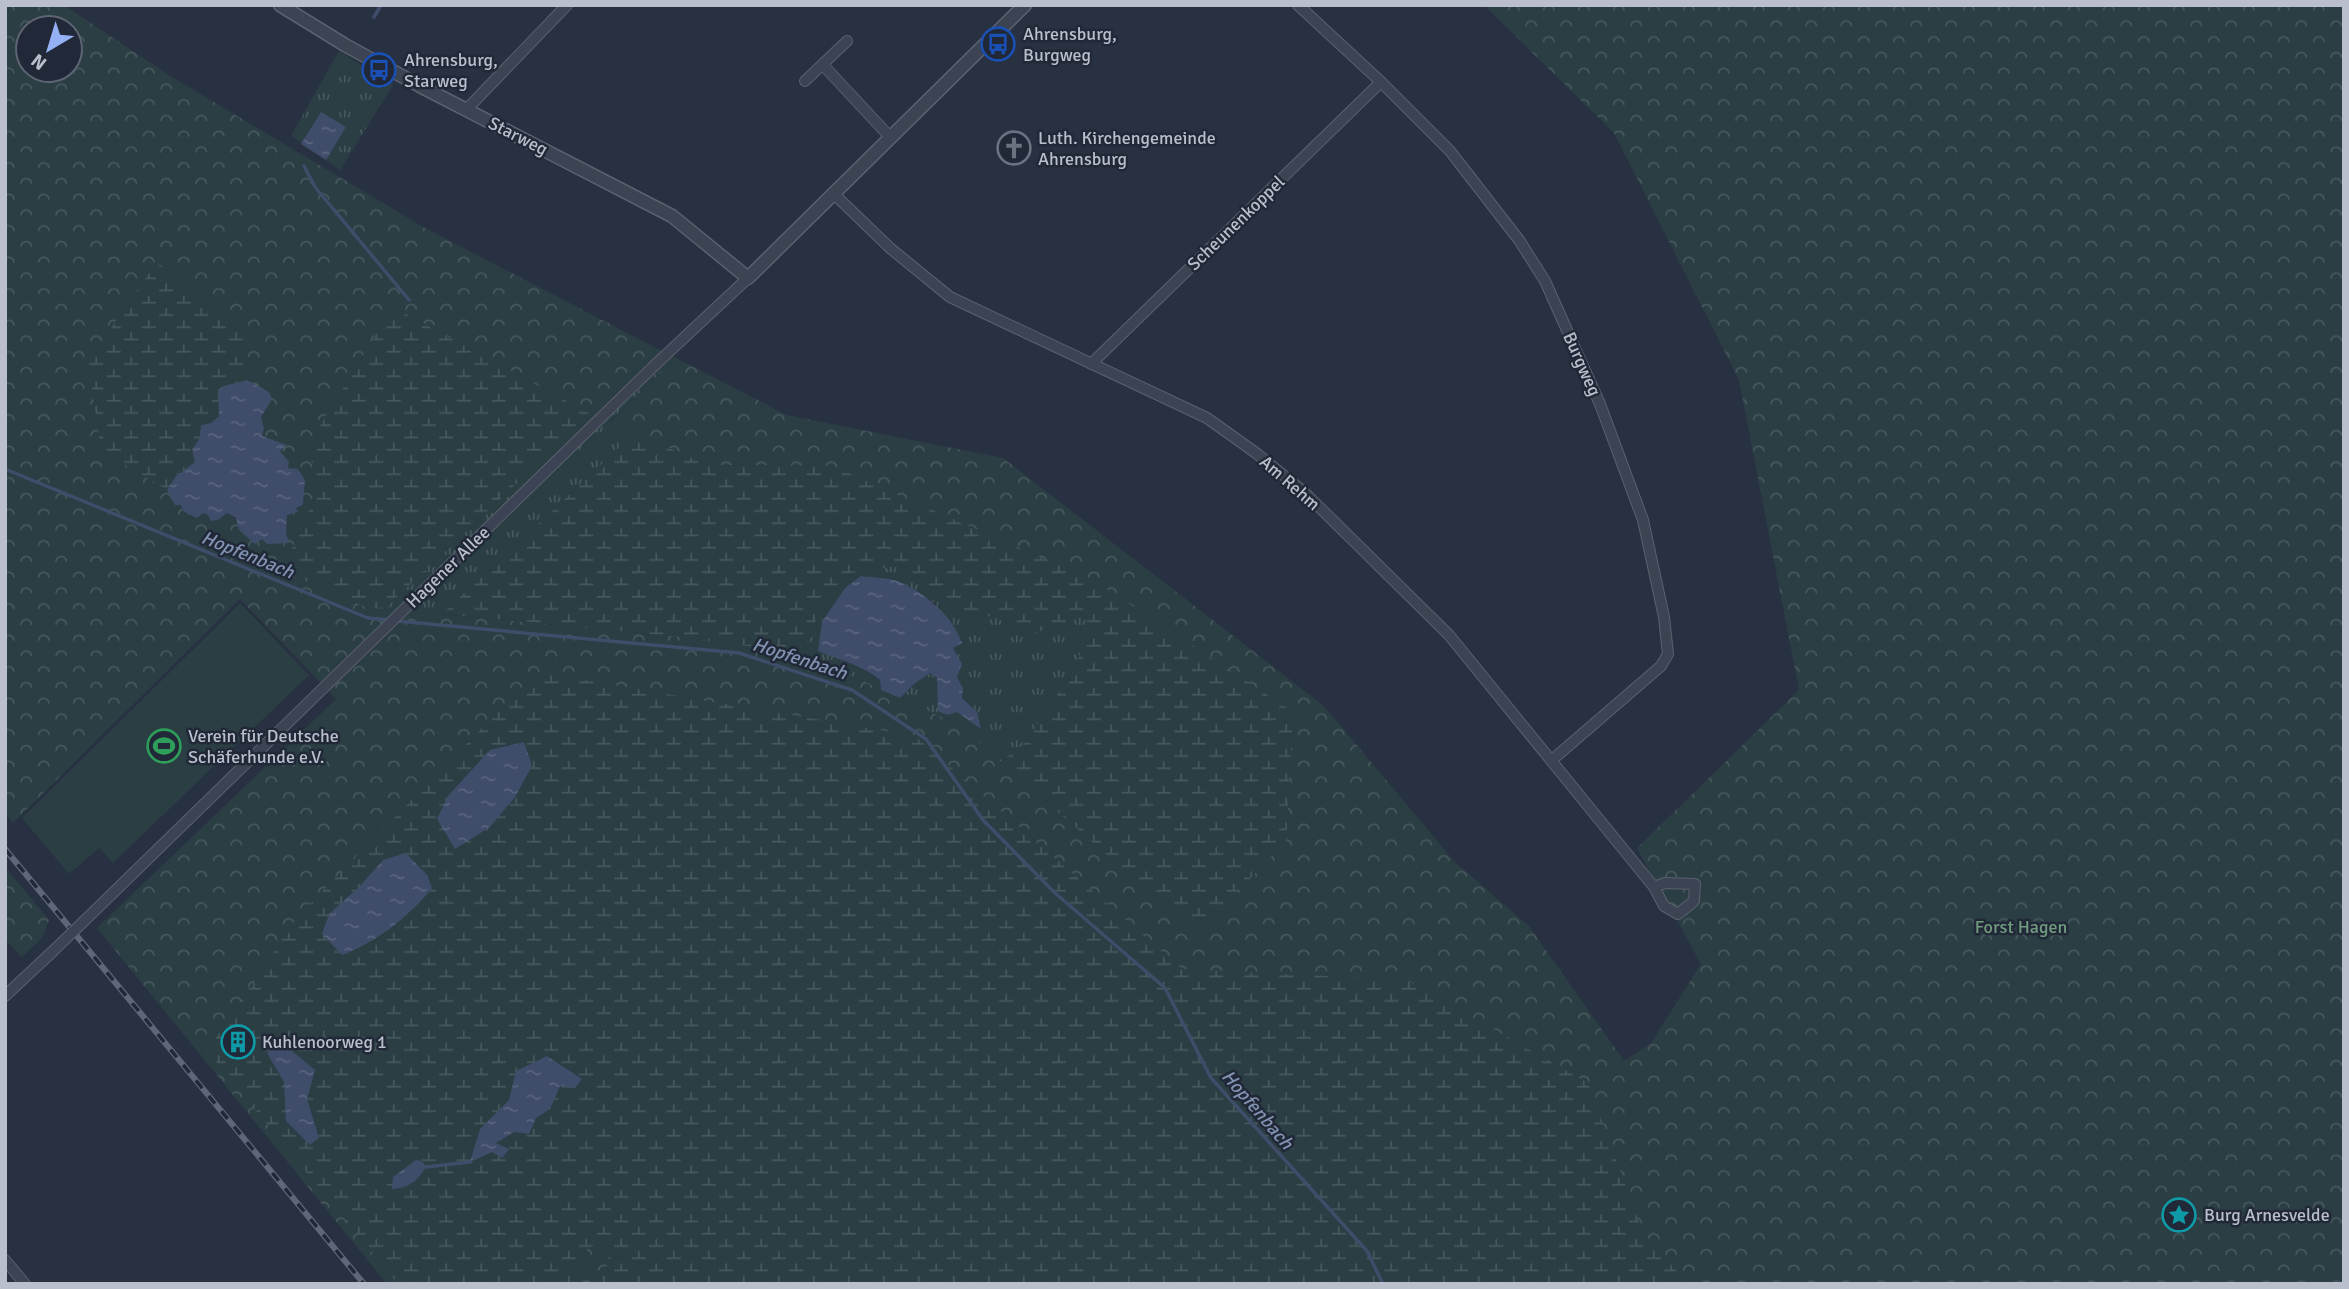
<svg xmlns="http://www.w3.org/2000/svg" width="2349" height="1289" font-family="Signika,sans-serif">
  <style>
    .grass { fill: url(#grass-tufts) }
    .forest { fill: url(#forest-crowns); fill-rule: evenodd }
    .wetland { fill: url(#wetland-marsh); fill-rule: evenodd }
    .garden { fill: #2a3e43 }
    .water { fill: url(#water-ripples) }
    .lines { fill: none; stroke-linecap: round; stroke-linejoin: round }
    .stream { stroke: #3f4c6a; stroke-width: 3.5 }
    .minor-casing { stroke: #5a616f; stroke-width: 12 }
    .tertiary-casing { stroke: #5a616f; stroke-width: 15 }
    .minor { stroke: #3c4352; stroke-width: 10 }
    .tertiary { stroke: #3c4352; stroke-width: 12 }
    .rail-casing { stroke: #5e6779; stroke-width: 6 }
    .rail { stroke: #212837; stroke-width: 3.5; stroke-dasharray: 10; stroke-linecap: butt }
    .minor-bridge-casing { stroke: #5a616f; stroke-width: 12; stroke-linecap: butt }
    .minor-bridge { stroke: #3c4352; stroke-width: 10 }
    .labels { text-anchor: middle; stroke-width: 5; stroke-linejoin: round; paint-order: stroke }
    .poi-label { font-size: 18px; fill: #b9bfcc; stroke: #212837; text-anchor: start }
    .street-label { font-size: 18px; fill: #b9bfcc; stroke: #212837 }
    .park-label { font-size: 18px; fill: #719c7f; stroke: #212837 }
    .water-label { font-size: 19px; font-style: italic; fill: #8292b2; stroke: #212837 }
  </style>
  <defs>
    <pattern id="grass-tufts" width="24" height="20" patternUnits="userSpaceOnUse" patternTransform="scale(1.75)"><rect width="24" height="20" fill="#2a3e43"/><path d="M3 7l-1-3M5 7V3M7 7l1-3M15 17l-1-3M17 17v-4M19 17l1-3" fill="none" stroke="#47585d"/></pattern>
    <pattern id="forest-crowns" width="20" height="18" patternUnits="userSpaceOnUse" patternTransform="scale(1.75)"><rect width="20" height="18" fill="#2a3e43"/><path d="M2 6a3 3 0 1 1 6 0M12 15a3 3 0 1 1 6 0" fill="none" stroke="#47585d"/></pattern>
    <pattern id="wetland-marsh" width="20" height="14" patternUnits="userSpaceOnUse" patternTransform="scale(1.75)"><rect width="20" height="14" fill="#2a3e43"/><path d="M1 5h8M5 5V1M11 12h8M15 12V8" fill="none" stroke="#47585d"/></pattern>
    <pattern id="water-ripples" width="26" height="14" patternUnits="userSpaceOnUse" patternTransform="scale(1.75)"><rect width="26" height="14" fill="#3f4c6a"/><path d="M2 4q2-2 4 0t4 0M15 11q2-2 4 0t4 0" fill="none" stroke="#59647e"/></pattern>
  </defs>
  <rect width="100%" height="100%" fill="#283142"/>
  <path class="grass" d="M339 51 393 85 340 170 291 136Z
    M658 349 676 358 610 421 635 433 442 614 384 609Z
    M903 565 962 612 997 618 1030 635 1082 616 1094 626 1070 676 1024 745 1001 762 959 725 900 698 914 684 930 673 937 678 957 712 980 728 977 712 962 698 963 688 957 677 953 648 936 604 898 581 844 662C859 666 868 671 880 681L881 690 802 653 828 593 852 573Z"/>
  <path class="forest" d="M5 5H64L172 77 425 228 658 349 590 414 393 307 307 447 319 488 282 571 366 607 672 636 802 653 959 725 1197 934 1292 712 832 466 708 465 610 422 676 358 787 415 1003 458 1324 706 1455 862 1529 926 1624 1061 1651 1043 1701 964 1637 848 1799 690 1739 380 1614 133 1484 5H2344V1284H387L97 928 336 699 240 599 13 823 5 813ZM28 28H70V70H28ZM262 388 269 392 266 409 261 417 264 429 262 436 286 445 279 451 287 468 305 480 303 505 295 508 297 512 287 515 286 533 262 538 227 513 218 520 203 513 183 511 181 505Z
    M5 867 49 920 42 938 22 957 5 939Z"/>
  <path class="wetland" d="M157 262 242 335 247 380 236 385H225L219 394V416L211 423 192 450 196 462 176 476 167 490 101 450 88 361Z
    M393 307 590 414 384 609 366 607 282 571 319 488 307 447Z
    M635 433 708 465 832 466 1095 581 1293 712 1286 841 1197 934 1001 762 1024 744 1070 676 1093 626 1081 617 1030 635 997 618 962 612 903 565 852 573 828 593 802 653 672 636 442 614Z
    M537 672 915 736 1182 969 1407 980 1588 1083 1642 1231 1688 1284H598L609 1261 605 1241 588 1248 570 1284H398L207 1051 298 916ZM315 1070 307 1099 319 1137 286 1121 284 1082ZM582 1080 560 1086 550 1109 536 1118 529 1133 514 1132 496 1143 502 1158 492 1152 471 1162 480 1129 509 1100Z"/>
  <path class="garden" d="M240 603 309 675 113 863 99 848 69 874 22 818Z"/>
  <path class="water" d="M321 112 346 127 326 160 301 144Z
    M247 380 269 392 272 399 261 417 264 429 262 436 287 445 280 451 289 462 288 468 298 469 305 480 303 505 296 508 298 512 287 515 286 533 289 543 267 544 262 539 255 544 239 530 236 518 227 513 218 520 211 521 208 515 203 513 197 518 183 511 181 505H175L167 490 176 476 195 462 192 450 200 437 201 425 211 423 219 416 218 390C226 383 237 384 247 380Z
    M861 576C873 578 889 577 900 582 927 595 952 615 962 643L953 648 962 664 957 677 963 688 962 698 977 712 981 729 957 712 947 715 938 711 937 678 930 673 914 684 900 698 881 690 880 680C860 664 841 661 818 651L822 622 845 588Z
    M524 742 532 766 515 797 490 827 455 849 437 819 448 796 490 750Z
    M406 853 428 876 432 889C406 918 379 941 342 955L322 934 329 914 360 886 383 860Z
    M280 1041 315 1070 307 1099 319 1138 310 1145 286 1121 284 1082 267 1053Z
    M547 1056 582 1079 575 1088 560 1086 550 1109 536 1118 529 1134 514 1132 496 1143 509 1149 502 1158 492 1152 470 1162 480 1129 509 1100 516 1071Z
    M416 1160 422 1161 426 1167C418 1180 408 1189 392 1189L393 1177Z"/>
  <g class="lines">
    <path class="stream" d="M374 17 381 5
      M304 166 315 187 409 300
      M5 469 368 618 390 620
      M397 621 739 653 852 690 926 739 983 820 1054 892 1165 988 1211 1078 1367 1251 1383 1284
      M426 1167 470 1162"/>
    <defs>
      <path id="minor" d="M1298 5 1381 82 1450 151 1519 240 1545 281 1600 404 1643 520 1664 617 1668 654 1661 666 1552 760
        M823 65 890 137
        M805 81 847 41
        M466 110 567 5
        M834 194 890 248 950 297 1207 418 1256 453 1304 492 1449 635 1654 887 1664 906 1678 914 1694 901 1695 884 1665 883 1654 887
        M1091 364 1381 82
        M79 926 656 364 748 278
        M5 996 52 952
        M5 1260 25 1284"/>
      <path id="tertiary" d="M280 5 345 45 420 86 672 216 748 278 1025 5"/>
    </defs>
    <use href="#minor" class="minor-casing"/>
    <use href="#tertiary" class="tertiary-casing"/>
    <use href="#minor" class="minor"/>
    <use href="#tertiary" class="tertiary"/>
    <defs>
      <path id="rail" d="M5 849 364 1284"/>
    </defs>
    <use href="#rail" class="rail-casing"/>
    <use href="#rail" class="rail"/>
    <defs>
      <path id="minor-bridge" d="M52 952 79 926"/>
    </defs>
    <use href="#minor-bridge" class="minor-bridge-casing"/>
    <use href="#minor-bridge" class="minor-bridge"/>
  </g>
  <defs>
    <symbol id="bus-ring" viewBox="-11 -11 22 22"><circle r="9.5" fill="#212837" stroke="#1a4fb4" stroke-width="1.5"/><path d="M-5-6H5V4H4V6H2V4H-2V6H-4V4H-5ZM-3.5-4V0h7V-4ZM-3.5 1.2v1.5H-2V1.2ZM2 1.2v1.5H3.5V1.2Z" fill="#1a4fb4"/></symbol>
    <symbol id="church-ring" viewBox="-11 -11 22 22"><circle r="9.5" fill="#212837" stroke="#6b7280" stroke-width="1.5"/><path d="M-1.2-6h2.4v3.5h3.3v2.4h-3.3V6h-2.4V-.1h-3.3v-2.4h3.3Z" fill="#6b7280"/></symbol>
    <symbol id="stadium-ring" viewBox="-11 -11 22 22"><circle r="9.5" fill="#212837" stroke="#2e9e5b" stroke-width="1.5"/><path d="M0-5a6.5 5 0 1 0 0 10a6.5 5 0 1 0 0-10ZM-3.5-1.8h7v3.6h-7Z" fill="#2e9e5b"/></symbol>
    <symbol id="building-ring" viewBox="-11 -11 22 22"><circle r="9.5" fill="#212837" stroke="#0f9aa8" stroke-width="1.5"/><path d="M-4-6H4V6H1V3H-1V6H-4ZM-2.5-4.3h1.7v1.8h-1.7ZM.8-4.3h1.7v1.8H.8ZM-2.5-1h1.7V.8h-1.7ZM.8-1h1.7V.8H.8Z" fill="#0f9aa8"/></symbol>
    <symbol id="sight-ring" viewBox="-11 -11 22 22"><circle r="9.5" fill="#212837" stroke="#0f9aa8" stroke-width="1.5"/><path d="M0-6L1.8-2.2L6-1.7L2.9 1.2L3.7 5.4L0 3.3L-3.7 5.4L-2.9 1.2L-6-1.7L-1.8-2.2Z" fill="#0f9aa8"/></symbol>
  </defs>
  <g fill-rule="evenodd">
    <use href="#bus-ring" x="979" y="25" width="38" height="38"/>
    <use href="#bus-ring" x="360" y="51" width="38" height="38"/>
    <use href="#church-ring" x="995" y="129" width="38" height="38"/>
    <use href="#stadium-ring" x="145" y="727" width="38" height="38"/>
    <use href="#building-ring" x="219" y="1023" width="38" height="38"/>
    <use href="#sight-ring" x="2160" y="1196" width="38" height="38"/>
  </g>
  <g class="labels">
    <g class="poi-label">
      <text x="1023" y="40">Ahrensburg,<tspan x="1023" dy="21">Burgweg</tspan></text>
      <text x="404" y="66">Ahrensburg,<tspan x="404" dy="21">Starweg</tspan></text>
      <text x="1038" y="144">Luth. Kirchengemeinde<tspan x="1038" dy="21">Ahrensburg</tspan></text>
      <text x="188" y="742">Verein für Deutsche<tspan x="188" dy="21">Schäferhunde e.V.</tspan></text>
      <text x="262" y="1048">Kuhlenoorweg 1</text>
      <text x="2204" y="1221">Burg Arnesvelde</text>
    </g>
    <g class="street-label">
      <text transform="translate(518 136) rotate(27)" y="6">Starweg</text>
      <text transform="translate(1236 223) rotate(-44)" y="6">Scheunenkoppel</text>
      <text transform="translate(1582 364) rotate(66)" y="6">Burgweg</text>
      <text transform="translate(1290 483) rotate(41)" y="6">Am Rehm</text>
      <text transform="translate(448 567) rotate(-44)" y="6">Hagener Allee</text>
    </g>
    <g class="park-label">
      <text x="2021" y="933">Forst Hagen</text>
    </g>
    <g class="water-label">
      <text transform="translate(248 554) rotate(22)" y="7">Hopfenbach</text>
      <text transform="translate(800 658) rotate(18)" y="7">Hopfenbach</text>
      <text transform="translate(1258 1109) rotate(49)" y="7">Hopfenbach</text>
    </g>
  </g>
  <rect width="2349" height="1289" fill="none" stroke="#b9bfcc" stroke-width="14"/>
  <g transform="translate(49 49) rotate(218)"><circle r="33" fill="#212837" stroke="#5e6473" stroke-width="2"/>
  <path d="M0-5L12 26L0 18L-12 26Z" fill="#95b1f5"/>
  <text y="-10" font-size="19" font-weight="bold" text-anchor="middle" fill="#b9bfcc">N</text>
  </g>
</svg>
